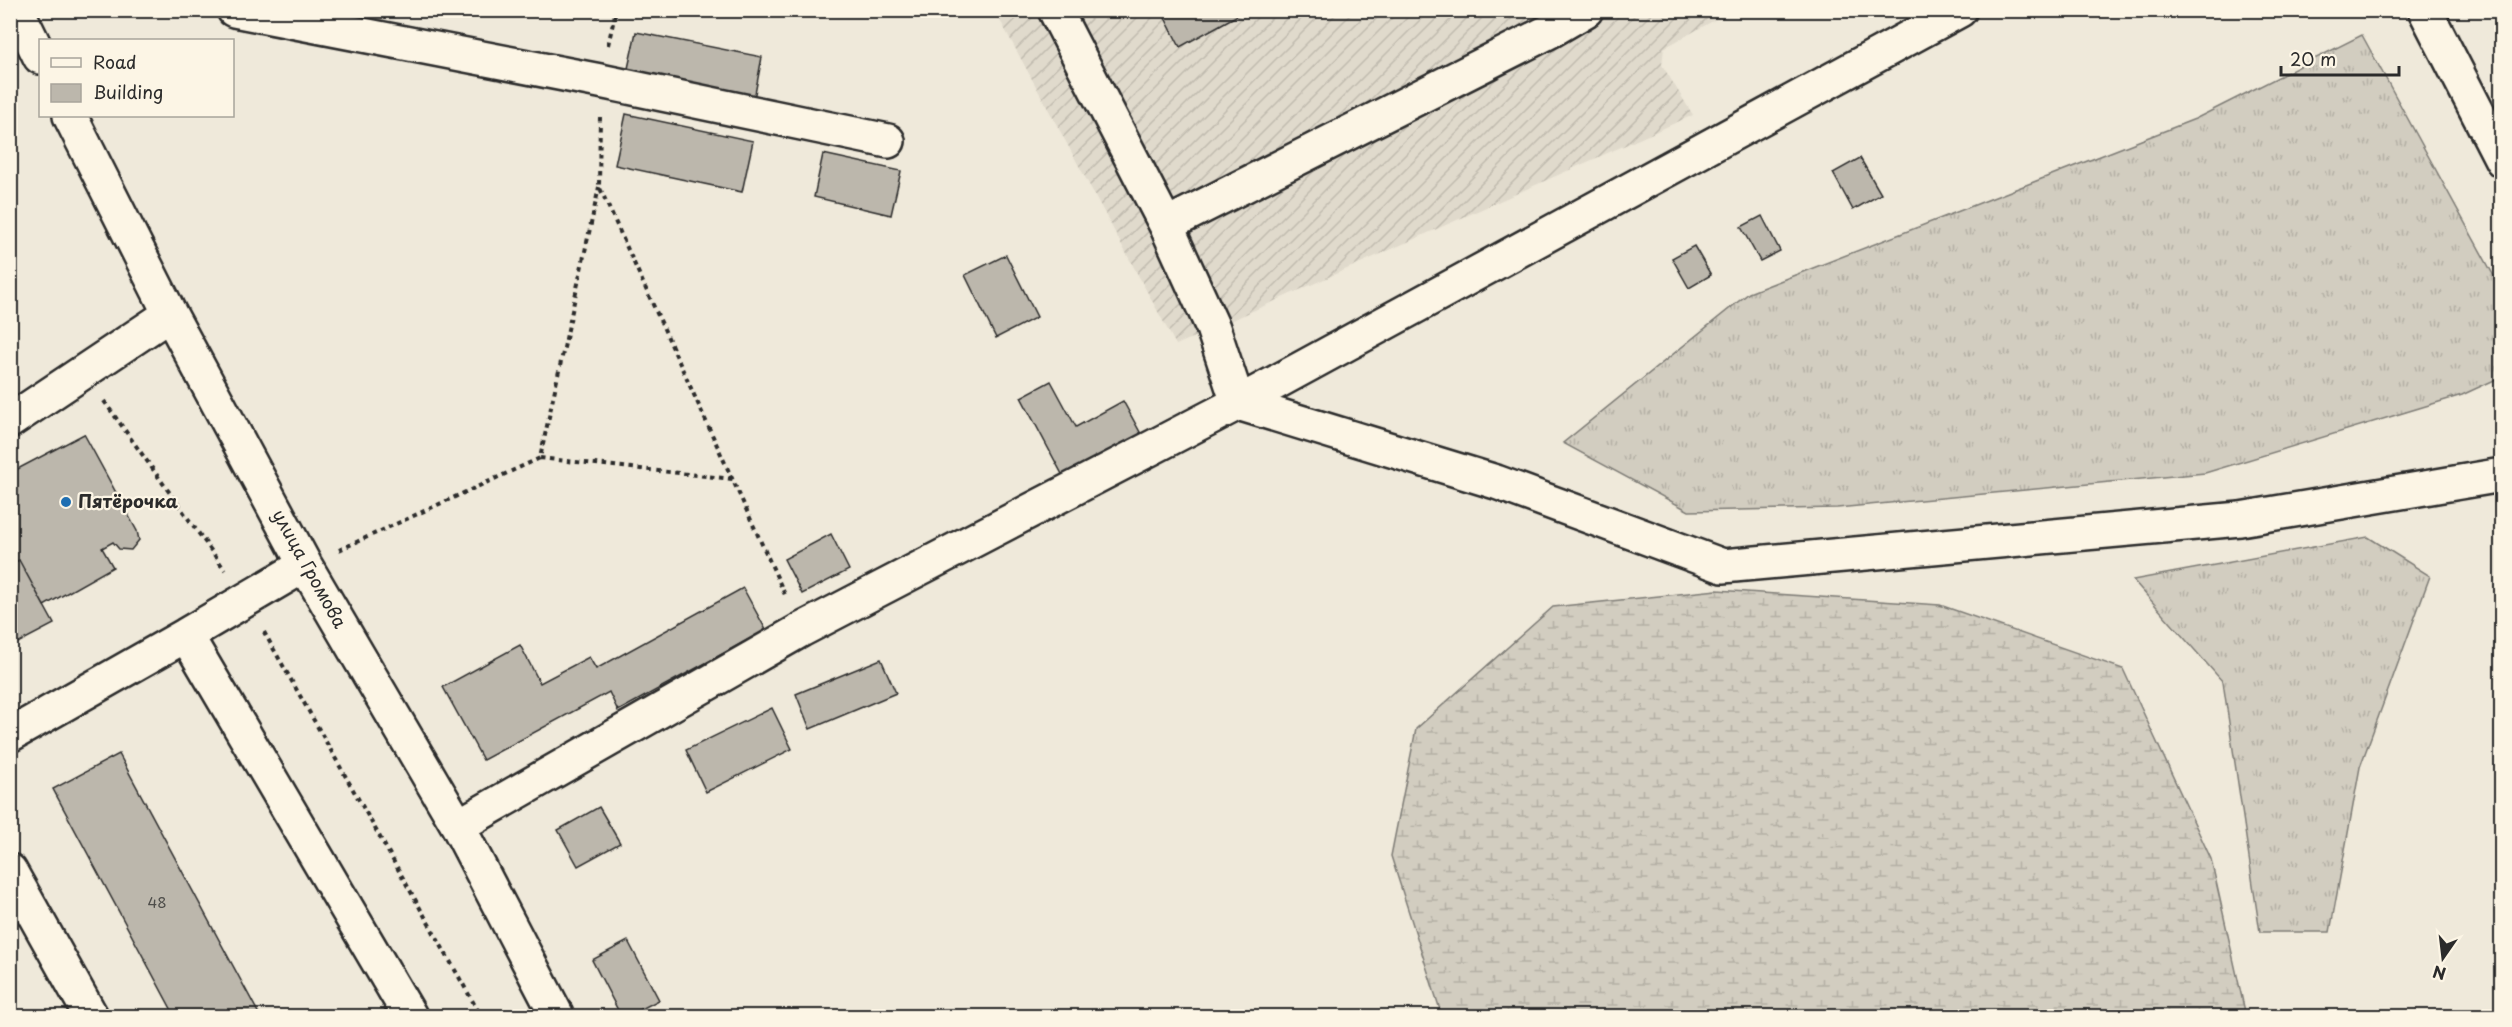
<svg xmlns="http://www.w3.org/2000/svg" width="2512" height="1027" font-family="'Playpen Sans',sans-serif">
  <style>
    .industrial { fill: url(#industrial-furrows) }
    .grass { fill: url(#grass-tufts); stroke: #7e7c76; stroke-width: 1.5 }
    .wetland { fill: url(#wetland-marsh); stroke: #7e7c76; stroke-width: 1.5 }
    .building { fill: #bcb7ac; stroke: #2b2b2b; stroke-width: 1.5 }
    .lines { fill: none; stroke-linecap: round; stroke-linejoin: round }
    .minor-casing { stroke: #2b2b2b; stroke-width: 38 }
    .path { stroke: #2b2b2b; stroke-width: 4; stroke-dasharray: 4.5 4.5; stroke-linecap: butt }
    .minor { stroke: #fcf5e5; stroke-width: 33 }
    .poi-dot { fill: #1f6fb2; stroke: #fcf5e5; stroke-width: 2 }
    .labels { text-anchor: middle; stroke-width: 4.5; stroke-linejoin: round; paint-order: stroke }
    .number-label { font-size: 15px; fill: #4f4e4b }
    .poi-label { font-size: 18px; font-weight: bold; fill: #2b2b2b; stroke: #fcf5e5; text-anchor: start }
    .street-label { font-size: 18px; fill: #2b2b2b; stroke: #fcf5e5 }
  </style>
  <defs>
    <pattern id="industrial-furrows" width="10" height="10" patternUnits="userSpaceOnUse" patternTransform="scale(1.5)"><rect width="10" height="10" fill="#e0dacc"/><path d="M-1 1l2-2M0 10L10 0M9 11l2-2" fill="none" stroke="#c0bbaf"/></pattern>
    <pattern id="grass-tufts" width="24" height="20" patternUnits="userSpaceOnUse" patternTransform="scale(1.5)"><rect width="24" height="20" fill="#d2cdc0"/><path d="M3 7l-1-3M5 7V3M7 7l1-3M15 17l-1-3M17 17v-4M19 17l1-3" fill="none" stroke="#b4b0a5"/></pattern>
    <pattern id="wetland-marsh" width="20" height="14" patternUnits="userSpaceOnUse" patternTransform="scale(1.5)"><rect width="20" height="14" fill="#d2cdc0"/><path d="M1 5h8M5 5V1M11 12h8M15 12V8" fill="none" stroke="#b4b0a5"/></pattern>
  </defs>
  <rect width="100%" height="100%" fill="#efe9da"/>
  <filter id="ink" filterUnits="userSpaceOnUse"><feTurbulence type="fractalNoise" baseFrequency=".0167" numOctaves="2"/><feDisplacementMap in="SourceGraphic" scale="12" xChannelSelector="R" yChannelSelector="G"/><feConvolveMatrix kernelMatrix="1 2 1 2 8 2 1 2 1" color-interpolation-filters="sRGB"/></filter>
  <g filter="url(#ink)">
    <path class="industrial" d="M995 11H1731L1664 48 1662 65 1693 115 1176 345Z"/>
    <path class="grass" d="M2362 35 2501 289V377L2462 395 2205 473 1837 508 1689 511 1563 443 1749 293 2195 119Z
      M2368 537 2430 576 2360 767 2330 932H2260L2223 682 2133 580Z"/>
    <path class="wetland" d="M1717 590 1940 605 2123 669 2211 859 2246 1016H1442L1391 856 1416 729 1553 607Z"/>
    <path class="building" d="M1161 10H1247L1180 47Z
      M636 32 762 57 754 99 627 73Z
      M626 114 753 141 742 192 615 165Z
      M823 154 901 171 891 215 814 197Z
      M1860 158 1881 194 1853 210 1833 173Z
      M1762 216 1780 251 1760 261 1741 227Z
      M1694 246 1711 275 1689 288 1672 258Z
      M1006 255 1037 317 996 338 965 275Z
      M1051 381 1076 427 1123 401 1141 434 1063 476 1021 397Z
      M84 434 137 531 139 540 131 550 119 549 113 542 102 548 113 567 44 606 19 560 10 565V473Z
      M831 534 849 570 802 594 784 559Z
      M19 560 54 624 10 647V565Z
      M743 588 766 630 618 711 609 692 483 760 443 687 520 645 540 683 589 657 596 669Z
      M881 659 896 693 810 729 796 694Z
      M772 708 792 749 706 792 686 750Z
      M119 754 260 1016H175L53 789Z
      M599 807 620 843 578 866 558 830Z
      M628 941 659 1000 628 1016H621L592 960Z"/>
    <g class="lines">
      <defs>
        <path id="minor" d="M17 10 40 57
          M234 10 600 81 888 141
          M1055 10 1166 225 1213 328 1238 403 1496 482 1723 566 2240 519 2502 475
          M2425 10 2502 160
          M70 116 170 314 305 565 458 826 557 1016
          M1166 225 1550 31 1586 10
          M10 421 170 314
          M186 635 305 565
          M10 735 186 635 410 1016
          M458 826 801 630 1238 403 1960 10
          M10 871 91 1016"/>
      </defs>
      <use href="#minor" class="minor-casing"/>
      <path class="path" d="M608 45 616 10
        M600 117 599 186 786 597
        M104 401 225 570
        M540 458 733 479
        M339 550 540 458 599 187
        M264 632 481 1016"/>
      <use href="#minor" class="minor"/>
    </g>
  </g>
  <circle class="poi-dot" cx="66" cy="502" r="6"/>
  <g class="labels">
    <g class="number-label">
      <text x="157" y="908">48</text>
    </g>
    <g class="poi-label">
      <text x="78" y="508">Пятёрочка</text>
    </g>
    <g class="street-label">
      <text transform="translate(309 569) rotate(61)" y="6">улица Громова</text>
    </g>
  </g>
  <rect width="2512" height="1027" fill="none" stroke="#fcf5e5" stroke-width="36"/>
  <rect x="18" y="18" width="2476" height="991" fill="none" stroke="#2b2b2b" stroke-width="2" filter="url(#ink)"/>
  <rect x="39" y="39" width="195" height="78" fill="#fcf5e5" stroke="#a8a49b" stroke-width="1.5"/>
  <rect x="51" y="58" width="30" height="9" fill="#fcf5e5" stroke="#a8a49b" stroke-width="1.5"/>
  <text x="93" y="69" font-size="18" fill="#2b2b2b">Road</text>
  <rect x="51" y="84" width="30" height="18" fill="#bcb7ac" stroke="#a8a49b" stroke-width="1.5"/>
  <text x="93" y="99" font-size="18" fill="#2b2b2b">Building</text>
  <g transform="translate(2443 958) rotate(194)" stroke="#fcf5e5" stroke-width="4.5" paint-order="stroke">
  <path d="M0-4.5L10 22L0 15L-10 22Z" fill="#2b2b2b"/>
  <text y="-9" font-size="16" font-weight="bold" text-anchor="middle" fill="#2b2b2b">N</text>
  </g>
  <path d="M2281 66v9h118v-9" fill="none" stroke="#2b2b2b" stroke-width="3"/>
  <text x="2290" y="66" font-size="18" fill="#2b2b2b" stroke="#fcf5e5" stroke-width="4.5" paint-order="stroke">20 m</text>
</svg>
